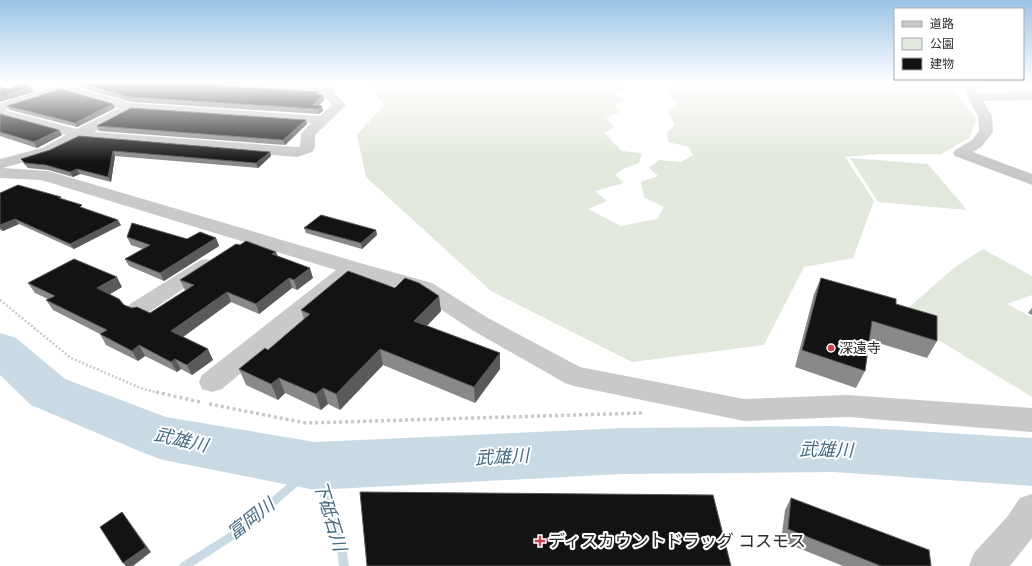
<svg xmlns="http://www.w3.org/2000/svg" width="1032" height="566" font-family="'Public Sans','Noto Sans JP',sans-serif">
  <style>
    .green { fill: #e2e8db }
    .lines { fill: none; stroke-linecap: round; stroke-linejoin: round }
    .stream { fill: #c9dae5; fill-rule: evenodd }
    .river { fill: #c9dae5; fill-rule: evenodd }
    .path-far1 { stroke: #c9c9c9; stroke-width: 2.5; stroke-dasharray: 2 2; stroke-linecap: butt }
    .path { stroke: #c9c9c9; stroke-width: 3.5; stroke-dasharray: 3 3; stroke-linecap: butt }
    .minor { fill: #c9c9c9; fill-rule: evenodd }
    .wall { fill: #898989 }
    .shaded-wall { fill: #5a5a5a }
    .building { fill: #131313; stroke: #5a5a5a }
    .poi-dot { fill: #ce434e; stroke: #fff; stroke-width: 1.5 }
    .labels { text-anchor: middle; stroke-width: 4; stroke-linejoin: round; paint-order: stroke }
    .poi-label { font-size: 14px; fill: #2c2c2c; stroke: #fff; text-anchor: start }
    .near-poi-label { font-size: 17px; fill: #2c2c2c; stroke: #fff; text-anchor: start }
    .near-water-label { font-size: 18px; font-style: italic; fill: #456b82; stroke: #fff }
  </style>
  <rect width="100%" height="100%" fill="#fff"/>
  <path class="green" d="M368 83H610L621 85 626 89 615 95 623 100 615 106 621 112 606 117 614 127 604 133 622 151 642 153 639 163 623 169 615 175 624 183 595 191 607 201 588 209 621 226 657 219 664 207 644 197 641 182 658 176 649 168 659 160 681 162 693 155 689 147 668 142 667 133 675 125 668 112 676 107 677 101 668 95 673 89 671 84 666 83H973L955 88 976 120 969 138 941 154H880L845 157 874 201 853 258 804 267 764 345 632 362 491 291 366 177 357 135 384 105Z
    M850 158 928 164 967 210 878 202Z
    M983 249 1032 276V295L1007 304 1032 317V397L899 316 955 267Z"/>
  <g class="lines">
    <path class="stream" d="M315 462 318 463 319 466 347 551 349 566H339L337 551 313 473 241 535 193 566H179L181 563 235 529 312 463Z"/>
    <path class="river" d="M0 333 16 338 65 379 166 417 315 442 623 428 834 426 1032 438V486L834 472 623 474 315 490 163 460 144 453 31 405 0 375Z"/>
    <path class="path-far1" d="M0 300 71 358 143 389 160 393"/>
    <path class="path" d="M156 392 200 402
      M209 404 306 423 642 413"/>
    <path class="minor" d="M69 83H82L83 84 81 87 77 88 132 103 320 116 332 105 323 95 193 87 189 86 187 83H249L322 87 324 83H336L333 91 346 105 315 135V147L312 152 297 157 81 139 52 154 3 168 48 171 360 263 432 283 488 318 580 367 744 399 848 395 1032 408V432L848 417 744 421 574 386 565 383 472 330 416 293 356 276 222 389 212 392 202 389 199 382 202 375 336 270 41 180 0 178V159L42 148 66 135 0 117V103ZM63 92 119 108 77 129 4 110ZM133 111 311 123 301 134 300 146 296 147 94 132Z
      M964 83H985L986 84 984 87 976 88 978 93 1032 92V100L983 101 992 116 993 132 982 146 973 152 1032 174V185L955 156 953 153 955 150 972 140 979 131 978 116 962 86Z
      M206 259 213 261 217 265 213 269 146 314 138 317 130 314 126 309 130 304 199 261Z
      M1032 494V538L1010 566H969L974 553 1007 517 1020 498Z"/>
  </g>
  <path class="wall" d="M80 83 191 84 318 92 319 94 323 95 324 100 318 106 323 111 319 114 132 102 82 88Z
    M270 83H315L313 85Z
    M113 104 115 108 77 127 10 110 7 106Z
    M0 114 62 135 37 148 0 136Z
    M307 124 285 145 99 131 97 126Z
    M50 150 270 152 271 156 258 168 115 156 111 182 80 174 73 177 48 170 28 168 24 164 21 159Z
    M0 193 61 197V199L84 208 121 225 74 249 19 224 3 231 0 230Z
    M304 228 376 230 377 235 362 249 306 233Z
    M127 237 187 239 216 238 219 246 164 281 129 266 125 259 143 249 131 245Z
    M240 245 276 252 278 256 313 278 297 290 292 288 259 314 231 302 183 337 213 360 192 375 181 369 177 372 145 356 138 361 106 345 100 334 53 310 46 300 48 299 35 293 28 283 122 287 110 294 124 305 132 308 150 313 186 290H185L180 280Z
    M821 278 937 341 927 358 869 340 865 371 856 388 795 367 814 294Z
    M1032 308V315L1028 313Z
    M301 310 441 311 427 326 500 353V369L475 403 383 365 340 410 328 404 321 410 285 393 278 400 246 385 239 369 268 350 304 319Z
    M791 498 931 566H843L781 541 785 510Z"/>
  <path class="shaded-wall" d="M31 87 34 92 0 102V96Z
    M323 95 324 100 315 109 313 105Z
    M113 104 115 108 77 127 75 123Z
    M322 106 323 111 319 114 318 109Z
    M306 120 307 124 285 145 283 140Z
    M59 130 62 135 37 148 34 142Z
    M113 151 115 156 111 182 108 177Z
    M270 152 271 156 258 168 256 163Z
    M77 169 80 174 73 177 70 172Z
    M15 219 19 224 3 231 0 227V225Z
    M118 220 121 225 74 249 70 244Z
    M376 230 377 235 362 249 361 243Z
    M216 238 219 246 164 281 160 273Z
    M276 252 279 261 272 254Z
    M310 268 313 278 297 290 294 280Z
    M117 277 122 287 103 298 97 288Z
    M289 278 292 288 259 314 256 304Z
    M227 292 231 302 176 342 171 331Z
    M439 296 441 311 417 336 414 321Z
    M139 345 145 356 138 361 132 351Z
    M208 349 213 360 192 375 187 365Z
    M380 349 383 365 340 410 336 394Z
    M500 353V369L475 403 474 387Z
    M175 359 181 369 177 372 171 362Z
    M279 378 285 393 278 400 271 384Z
    M323 388 328 404 321 410 316 394Z
    M122 512 151 552 133 566H126L123 563Z"/>
  <path class="building" d="M80 83H188L191 84 318 92 316 94 323 95 313 105 322 106 318 109 130 97Z
    M23 84 31 87 0 96V87L8 89Z
    M61 89 113 104 75 123 7 106Z
    M131 108 306 120 283 140 97 126Z
    M0 114 59 130 34 142 0 132Z
    M79 136 270 152 256 163 113 151 108 177 77 169 70 172 46 165 25 163 21 159 50 150Z
    M18 185 61 197 59 198 82 205 80 207 118 220 70 244 15 219 0 225V193Z
    M321 215 376 230 361 243 304 228Z
    M132 223 187 239 200 232 216 238 160 273 125 259 150 245 127 237Z
    M246 241 276 252 272 254 310 268 294 280 289 278 256 304 227 292 171 331 208 349 187 365 175 359 171 362 139 345 132 351 100 334 107 330 46 300 55 296 28 283 74 259 117 277 97 288 119 299 124 305 132 308 137 307 150 313 194 285 180 280 236 244 240 245Z
    M348 271 395 288 405 278 419 283 439 296 414 321 500 353 474 387 380 349 336 394 323 388 316 394 279 378 271 384 239 369 265 348 268 350 310 314 301 310Z
    M821 278 896 299V304L937 316V341L872 321 865 371 802 350Z
    M360 492 713 495 731 566H367Z
    M791 498 929 550 931 566H881L788 529Z
    M122 512 146 547 123 563 100 527Z"/>
  <linearGradient id="sky" x2="0" y2="1"><stop stop-color="#9bc3e7"/><stop offset="0.51" stop-color="#fff"/><stop offset="1" stop-color="#fff" stop-opacity="0"/></linearGradient>
  <rect width="1032" height="162" fill="url(#sky)"/>
  <g class="poi-dot">
    <circle cx="831" cy="348" r="4"/>
    <path d="M538 535h4v4h4v4h-4v4h-4v-4h-4v-4h4z"/>
  </g>
  <g class="labels">
    <g class="poi-label">
      <text x="839" y="353">深遠寺</text>
    </g>
    <g class="near-poi-label">
      <text x="548" y="547">ディスカウントドラッグ コスモス</text>
    </g>
    <g class="near-water-label">
      <text transform="translate(181 440) rotate(13)" y="6">武雄川</text>
      <text transform="translate(826 450) rotate(1)" y="6">武雄川</text>
      <text transform="translate(502 457) rotate(-3)" y="6">武雄川</text>
      <text transform="translate(330 516) rotate(73)" y="6">下砥石川</text>
      <text transform="translate(251 519) rotate(-38)" y="6">富岡川</text>
    </g>
  </g>
  <rect x="894" y="8" width="130" height="72" fill="#ffffff" stroke="#ababab"/>
  <rect x="902" y="21" width="20" height="6" fill="#c9c9c9" stroke="#ababab"/>
  <text x="930" y="28" font-size="12" fill="#2c2c2c">道路</text>
  <rect x="902" y="38" width="20" height="12" fill="#e2e8db" stroke="#ababab"/>
  <text x="930" y="48" font-size="12" fill="#2c2c2c">公園</text>
  <rect x="902" y="58" width="20" height="12" fill="#131313" stroke="#ababab"/>
  <text x="930" y="68" font-size="12" fill="#2c2c2c">建物</text>
</svg>
